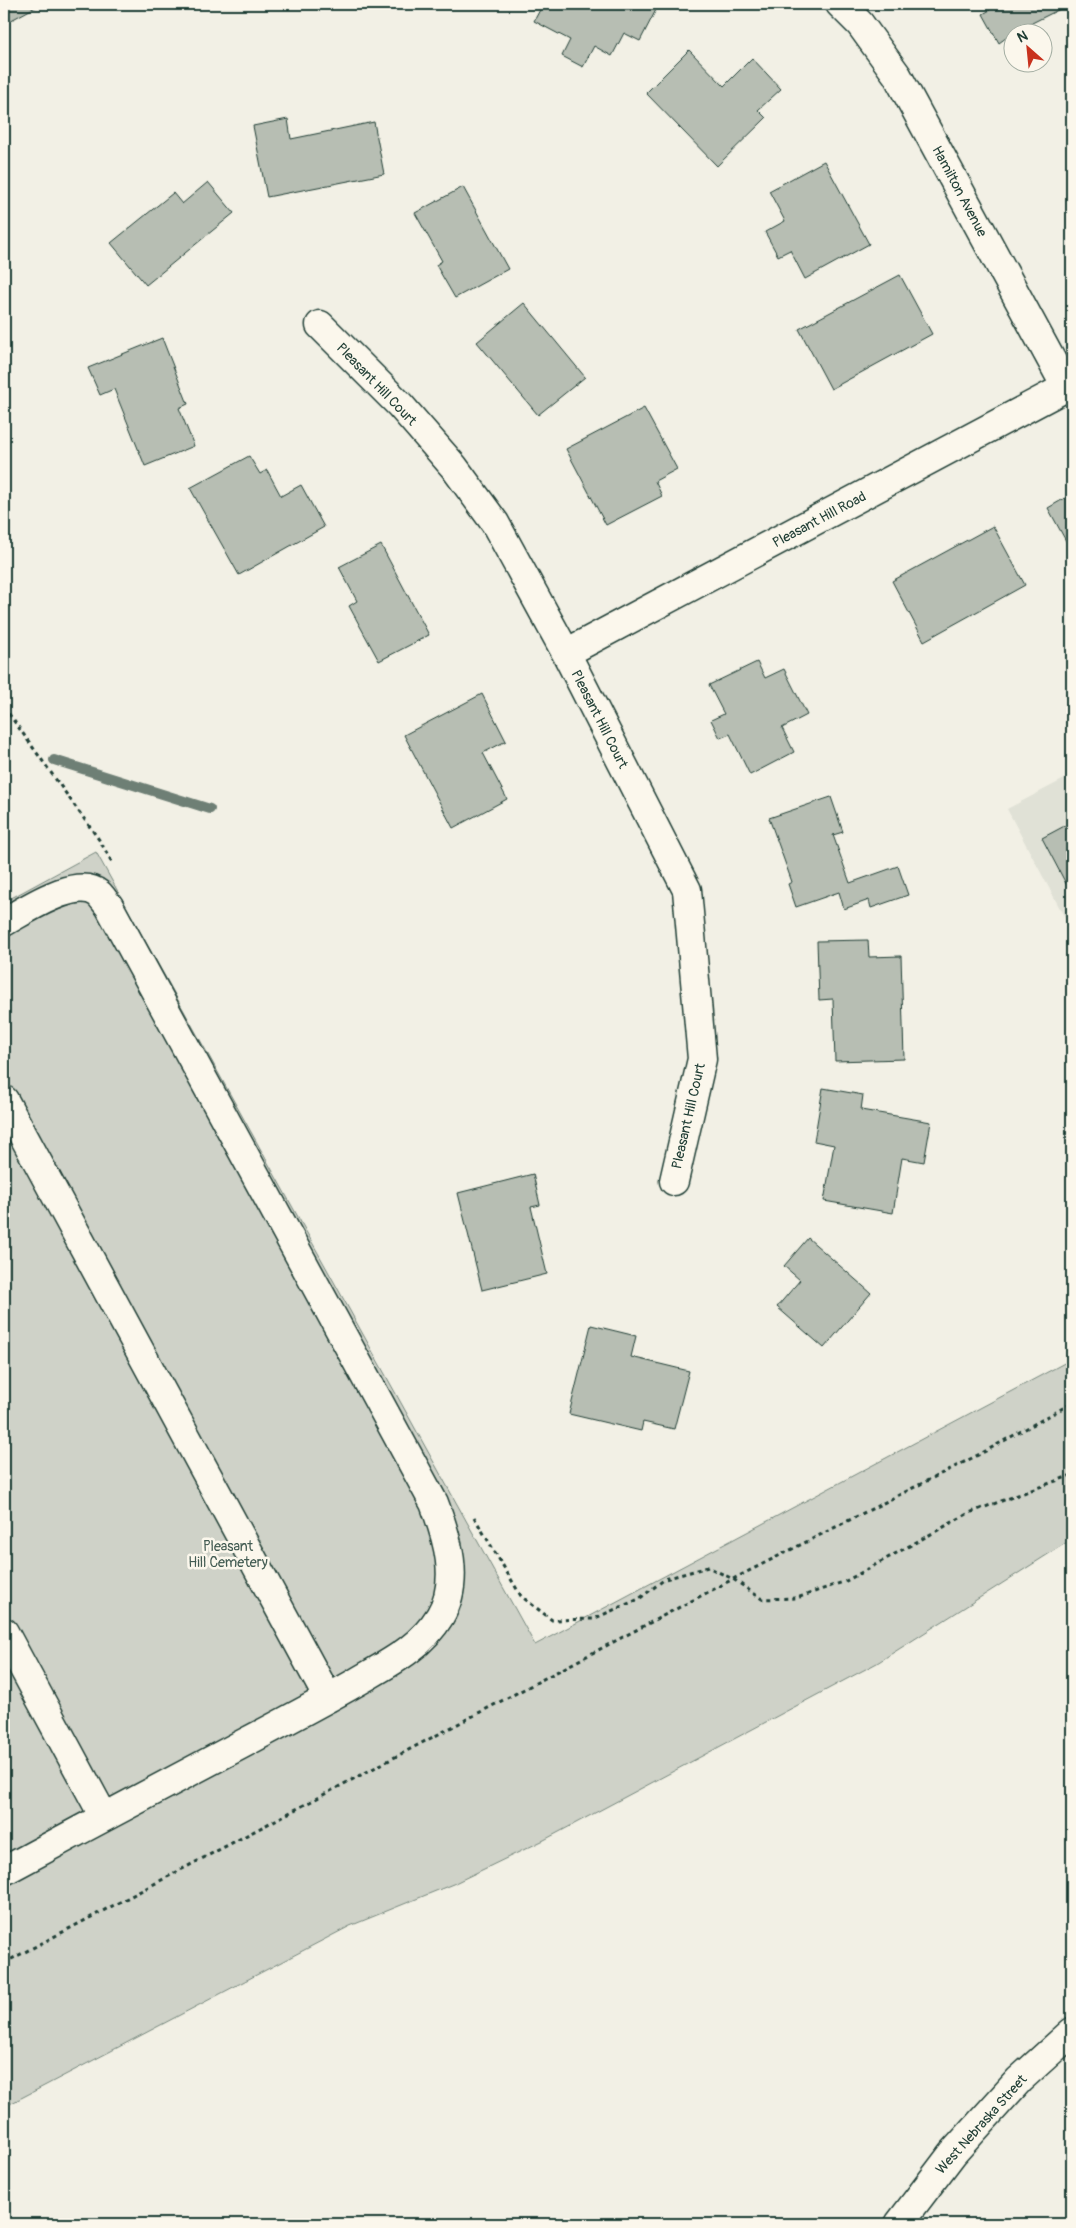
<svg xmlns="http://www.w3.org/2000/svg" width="1076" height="2228" font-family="Pangolin,sans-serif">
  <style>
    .built { fill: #e0e1d6 }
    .green { fill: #cfd2c8; stroke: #77887e }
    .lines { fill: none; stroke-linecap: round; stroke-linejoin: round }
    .stream { stroke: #6e7f75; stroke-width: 10 }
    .building { fill: #b7beb3; stroke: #1f3d34 }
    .minor-casing { stroke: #1f3d34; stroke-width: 31 }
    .path { stroke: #1f3d34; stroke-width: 3; stroke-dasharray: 4 4; stroke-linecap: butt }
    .minor { stroke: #fbf7ec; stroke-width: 28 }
    .labels { text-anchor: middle; stroke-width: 5; stroke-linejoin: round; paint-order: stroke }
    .street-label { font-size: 14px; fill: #1f3d34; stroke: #fbf7ec }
    .park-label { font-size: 14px; fill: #425b52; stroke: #fbf7ec }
  </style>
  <rect width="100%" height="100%" fill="#f2f0e5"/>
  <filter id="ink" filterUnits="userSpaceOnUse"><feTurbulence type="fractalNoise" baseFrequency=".02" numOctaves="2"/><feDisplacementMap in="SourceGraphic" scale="10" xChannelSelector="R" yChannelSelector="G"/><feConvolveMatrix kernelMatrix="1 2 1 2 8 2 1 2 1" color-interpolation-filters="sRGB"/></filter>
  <g filter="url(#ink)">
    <path class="built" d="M1072 775V931L1007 809Z"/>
    <path class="green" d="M96 852 535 1645 1072 1359V1539L877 1663 544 1840 453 1884 350 1926 4 2107V902Z"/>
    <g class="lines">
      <path class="stream" d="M54 760 210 809"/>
    </g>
    <path class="building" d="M4 4H41L4 24Z
      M543 4H659L640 41 624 33 612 56 594 46 583 67 562 56 570 40 534 21Z
      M986 4H1057L1060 9 1014 32 999 43 983 14 990 10Z
      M689 50 724 86 752 58 781 89 758 110 766 118 717 166 646 93Z
      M288 119 291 139 374 122 384 174 267 197 253 126Z
      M824 161 869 244 805 279 790 250 778 256 765 232 785 221 769 191Z
      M208 182 234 213 146 285 111 243 173 193 182 204Z
      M463 187 508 269 455 298 436 265 442 261 415 213Z
      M900 275 932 334 831 389 799 329Z
      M524 303 585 377 538 415 477 342Z
      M162 338 188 404 179 408 194 446 145 466 114 389 100 395 88 368Z
      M644 408 677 469 655 481 662 496 606 525 566 449Z
      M249 456 260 474 267 470 281 496 301 485 324 527 239 575 190 488Z
      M1072 494V552L1048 508Z
      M993 526 1025 585 924 641 892 581Z
      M381 545 429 635 379 661 349 606 357 601 339 567Z
      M757 662 765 678 784 669 807 715 782 728 794 752 750 775 730 734 720 738 711 720 724 714 709 685Z
      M482 694 506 741 483 753 507 799 453 828 404 735Z
      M831 797 843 832 833 835 850 883 898 866 908 895 871 908 869 900 844 909 839 892 796 907 788 884 792 882 769 818Z
      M1072 822V895L1042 838Z
      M868 940 869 957 901 956 904 1059 835 1061 833 999 819 1000 817 941Z
      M823 1088 863 1095 861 1110 931 1122 924 1162 902 1158 893 1213 824 1201 834 1145 814 1141Z
      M533 1174 540 1205 531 1207 547 1274 482 1290 458 1193Z
      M808 1238 871 1293 824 1348 777 1307 800 1280 784 1266Z
      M591 1325 636 1336 631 1357 689 1371 674 1429 643 1422 641 1431 569 1414Z"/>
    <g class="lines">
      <defs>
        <path id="minor" d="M840 4 860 24 897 75 1066 387
          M320 325 400 405 454 467 495 523 566 653 687 890 702 1059 674 1181
          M566 653 1072 384
          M4 922C25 911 76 875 99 894 102 897 106 903 109 906L434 1503C447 1537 461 1581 440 1616 420 1649 387 1664 355 1683 320 1703 284 1722 248 1741 167 1784 85 1827 4 1871
          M4 1100 328 1698
          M4 1632 104 1817
          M899 2224 953 2153 1019 2080 1072 2032"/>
      </defs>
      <use href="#minor" class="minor-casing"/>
      <path class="path" d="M4 707 100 841 113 864
        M474 1517 521 1596 552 1620 593 1619 639 1599 665 1579 708 1567 733 1579 762 1599 797 1598 846 1581 969 1513 1072 1475
        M4 1963 733 1579 982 1453 1072 1403"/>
      <use href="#minor" class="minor"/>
    </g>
  </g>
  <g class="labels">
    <g class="street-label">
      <text transform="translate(960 191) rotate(62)" y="5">Hamilton Avenue</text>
      <text transform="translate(377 384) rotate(46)" y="5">Pleasant Hill Court</text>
      <text transform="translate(819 519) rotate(-28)" y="5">Pleasant Hill Road</text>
      <text transform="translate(600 719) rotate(63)" y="5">Pleasant Hill Court</text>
      <text transform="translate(688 1116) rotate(-77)" y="5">Pleasant Hill Court</text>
      <text transform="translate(981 2124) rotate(-48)" y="5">West Nebraska Street</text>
    </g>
    <g class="park-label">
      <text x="228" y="1551">Pleasant<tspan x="228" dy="16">Hill Cemetery</tspan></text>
    </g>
  </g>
  <rect width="1076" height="2228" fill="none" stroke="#fbf7ec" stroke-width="20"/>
  <rect x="10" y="10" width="1056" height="2208" fill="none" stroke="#1f3d34" stroke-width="2" filter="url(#ink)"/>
  <g transform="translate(1028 48) rotate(333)"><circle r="24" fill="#fbf7ec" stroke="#a3ada2"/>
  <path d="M0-4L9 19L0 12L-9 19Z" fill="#c8321e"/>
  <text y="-8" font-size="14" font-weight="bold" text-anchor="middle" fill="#1f3d34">N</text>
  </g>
</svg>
